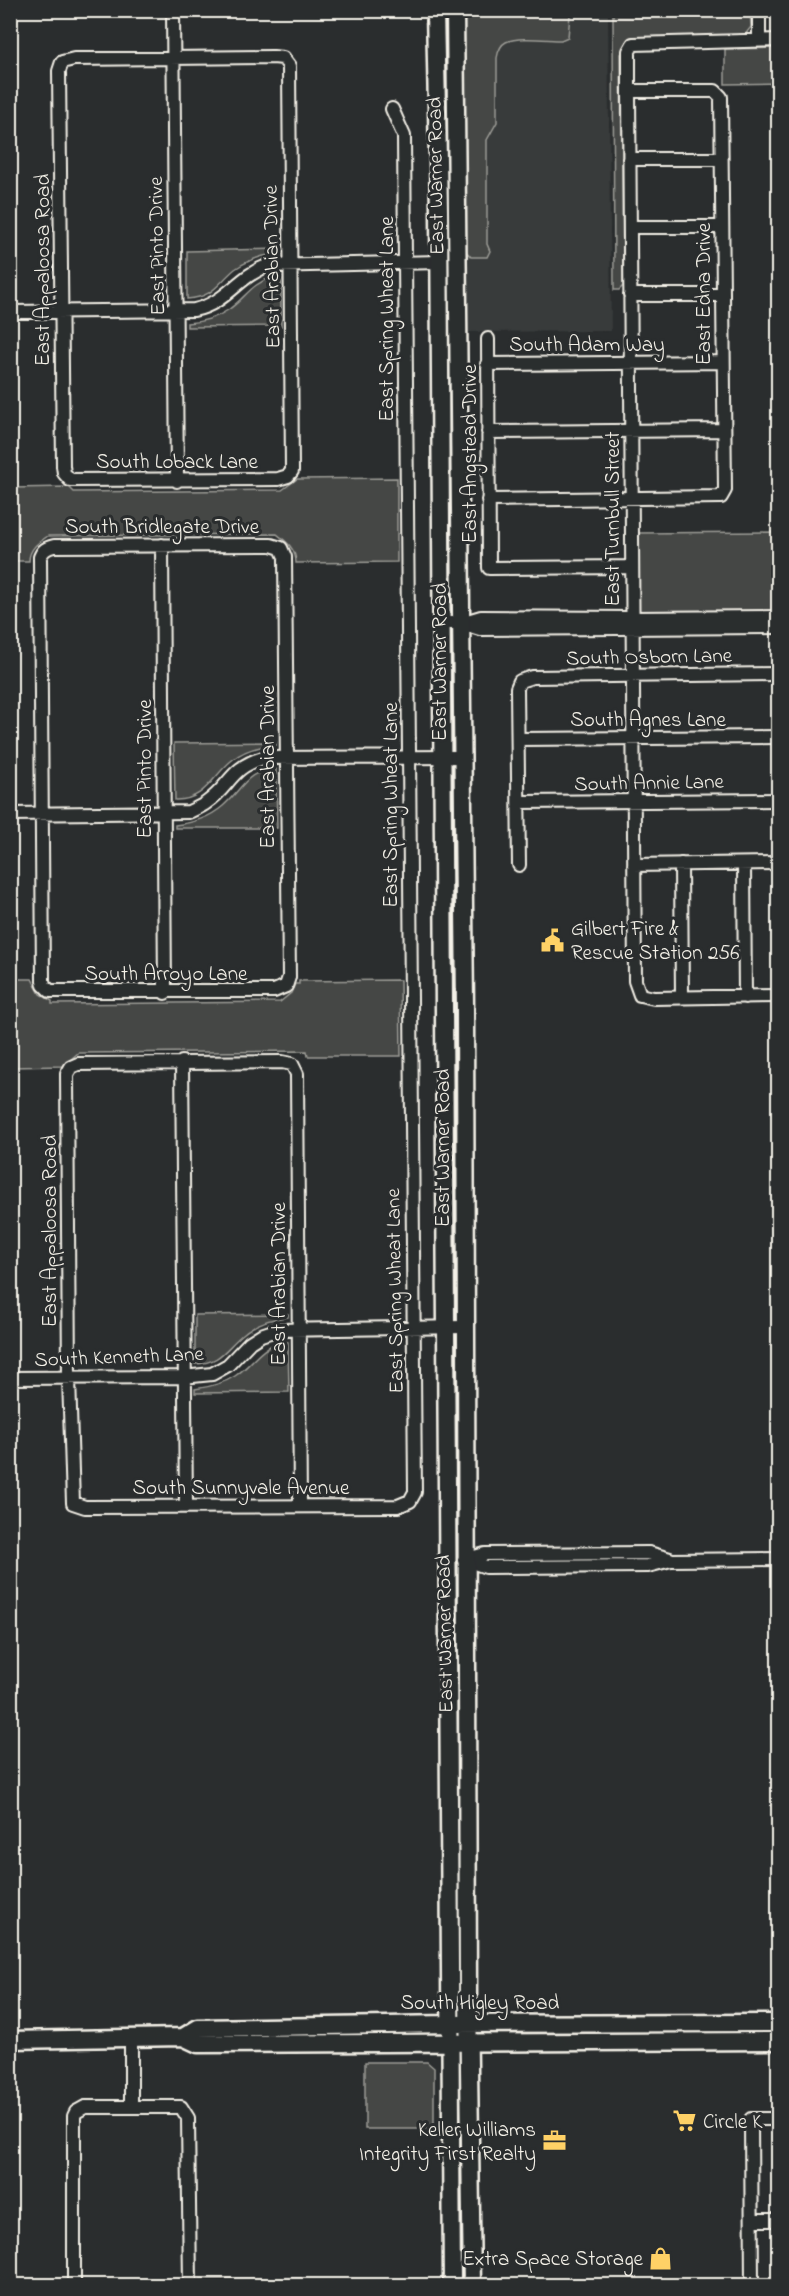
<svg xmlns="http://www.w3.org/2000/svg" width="789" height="2296" font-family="'Indie Flower',sans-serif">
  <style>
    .built { fill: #373a3a }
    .green { fill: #444645; stroke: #9c9c96; stroke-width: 1.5 }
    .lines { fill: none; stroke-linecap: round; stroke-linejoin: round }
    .minor-casing { stroke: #f4f1e8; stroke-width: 16 }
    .major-casing { stroke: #f4f1e8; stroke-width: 21 }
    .minor { stroke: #2a2d2e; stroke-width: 12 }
    .major { stroke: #2a2d2e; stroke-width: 16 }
    .labels { text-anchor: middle; stroke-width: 6; stroke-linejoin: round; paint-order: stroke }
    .street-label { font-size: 21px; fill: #f4f1e8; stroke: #2a2d2e }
    .poi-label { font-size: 21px; fill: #f4f1e8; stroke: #2a2d2e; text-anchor: start }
  </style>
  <rect width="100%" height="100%" fill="#2a2d2e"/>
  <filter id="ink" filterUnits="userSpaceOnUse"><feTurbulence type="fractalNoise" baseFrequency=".0167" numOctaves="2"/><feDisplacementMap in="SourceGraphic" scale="12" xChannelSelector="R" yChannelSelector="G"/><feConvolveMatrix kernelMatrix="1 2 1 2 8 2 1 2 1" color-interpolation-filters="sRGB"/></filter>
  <g filter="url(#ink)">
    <path class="built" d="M465 10 608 11 611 331 466 332Z"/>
    <path class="green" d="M466 10H567L570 15 568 37 561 40C548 40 518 36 506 42 500 45 498 52 497 58V122L487 140V244L490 251 487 257H471L466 251 463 15Z
      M613 11H750L751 27 744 36 632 37 621 54 623 286 619 290H614Z
      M778 48V83L725 84V49Z
      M280 249V253C263 255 249 259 235 269 217 284 214 297 187 299V251Z
      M273 277H281V326L187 327V323C202 322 215 319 228 310 246 298 250 284 273 277Z
      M397 478V562L296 563C296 549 287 542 277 534L48 536C39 542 29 548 29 561H11V488L69 487 74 492 282 490 297 479Z
      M778 532V632L637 633 636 533Z
      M276 742V745C261 746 243 750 231 761 212 777 204 801 175 800L174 743Z
      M276 769 277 828H175V825C194 823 209 818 223 806 243 789 246 770 276 769Z
      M11 979H32L40 994 52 1001V1004L280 1002 291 993 295 984H299V981L400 980 401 1056H308L307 1051 78 1053 63 1066 11 1067Z
      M288 1314V1317C271 1318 256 1323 243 1334 225 1349 221 1363 195 1364V1315Z
      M280 1342H288L289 1392 195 1393V1389C209 1387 223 1384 235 1376 252 1365 259 1348 280 1342Z
      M365 2062H427L434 2068V2129H365Z
      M301 2278V2282L285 2286 201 2285V2279Z"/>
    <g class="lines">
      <defs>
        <path id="minor" d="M173 10 177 481
          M759 40V10
          M778 40 633 44 629 51V91L635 981 640 995 654 998 778 996
          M273 57 283 58 289 66 292 471 288 476 278 479 70 480 64 473 63 466 59 71 62 62 74 59Z
          M629 159H721
          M630 227H722
          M630 295H722
          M10 312 194 310C227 303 237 277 267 266L439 262
          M488 339 489 568 632 567
          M487 364 723 362
          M488 432 724 430
          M488 500 721 497 725 490 721 97 715 91H629
          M162 545 165 993
          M271 545 281 548 285 557 289 977 286 986 274 991H50L44 985 43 980 40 557C43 550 46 548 54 546Z
          M440 623H461L480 629 778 627
          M461 623 481 617 632 618 778 617
          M519 739 778 737
          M519 802 778 800
          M10 814 189 812C194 809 201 807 206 803 231 786 229 768 263 758L461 757
          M681 864 682 997
          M744 864 745 997
          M519 865 517 688 520 681 532 677 778 674
          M634 865 778 863
          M182 1062 186 1506
          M10 1378 183 1377 212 1374 228 1365 250 1342 261 1335 276 1330 465 1327
          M300 1505 297 1074 292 1064 282 1062 78 1064 71 1067 67 1074 69 1378 73 1503 85 1507 398 1506 410 1501 415 1492 404 136 392 109
          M464 1560 485 1554 649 1553 670 1559
          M466 1560 486 1567 648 1566 671 1560 778 1559
          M131 2038V2106
          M752 2220H778
          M74 2286V2116L76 2112 85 2107H181L188 2118 190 2286
          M752 2286 751 2119H778"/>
        <path id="major" d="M435 10 439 211 452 2286
          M455 10 465 1007 468 1995 472 2286
          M183 2037 198 2028 450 2024 778 2023
          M10 2040 183 2037 198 2044 778 2041"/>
      </defs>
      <use href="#minor" class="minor-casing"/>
      <use href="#major" class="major-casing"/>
      <use href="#minor" class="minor"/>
      <use href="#major" class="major"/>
    </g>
  </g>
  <defs>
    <symbol id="civic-bare" viewBox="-9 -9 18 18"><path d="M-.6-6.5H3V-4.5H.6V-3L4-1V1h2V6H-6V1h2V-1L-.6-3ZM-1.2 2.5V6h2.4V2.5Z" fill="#ffd166" stroke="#2a2d2e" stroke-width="2.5" paint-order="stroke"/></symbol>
    <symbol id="supermarket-bare" viewBox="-9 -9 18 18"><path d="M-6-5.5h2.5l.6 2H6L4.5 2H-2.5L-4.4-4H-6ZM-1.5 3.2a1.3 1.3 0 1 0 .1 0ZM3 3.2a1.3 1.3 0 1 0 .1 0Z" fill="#ffd166" stroke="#2a2d2e" stroke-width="2.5" paint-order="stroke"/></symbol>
    <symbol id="office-bare" viewBox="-9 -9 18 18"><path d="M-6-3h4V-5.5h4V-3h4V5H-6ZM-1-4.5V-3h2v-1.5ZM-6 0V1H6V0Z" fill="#ffd166" stroke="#2a2d2e" stroke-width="2.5" paint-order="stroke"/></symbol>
    <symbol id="shop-bare" viewBox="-9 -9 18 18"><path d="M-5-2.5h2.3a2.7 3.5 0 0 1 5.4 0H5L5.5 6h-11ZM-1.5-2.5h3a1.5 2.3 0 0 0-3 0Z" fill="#ffd166" stroke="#2a2d2e" stroke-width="2.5" paint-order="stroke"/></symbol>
  </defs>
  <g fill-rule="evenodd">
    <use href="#civic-bare" x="536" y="924" width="33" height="33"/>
    <use href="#supermarket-bare" x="668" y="2104" width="33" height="33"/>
    <use href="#office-bare" x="538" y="2124" width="33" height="33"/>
    <use href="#shop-bare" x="644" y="2242" width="33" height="33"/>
  </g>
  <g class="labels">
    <g class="street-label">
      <text transform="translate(435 176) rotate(-91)" y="7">East Warner Road</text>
      <text transform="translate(156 246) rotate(-91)" y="7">East Pinto Drive</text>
      <text transform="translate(271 267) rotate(-91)" y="7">East Arabian Drive</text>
      <text transform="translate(42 270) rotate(-90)" y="7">East Appaloosa Road</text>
      <text transform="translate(703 294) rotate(-90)" y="7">East Edna Drive</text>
      <text transform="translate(386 319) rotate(-90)" y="7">East Spring Wheat Lane</text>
      <text x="587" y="351">South Adam Way</text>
      <text transform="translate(469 454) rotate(-90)" y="7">East Angstead Drive</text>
      <text x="177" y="468">South Loback Lane</text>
      <text transform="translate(612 519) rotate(-90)" y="7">East Turnbull Street</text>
      <text x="162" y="533">South Bridlegate Drive</text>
      <text transform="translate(649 656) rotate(-1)" y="7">South Osborn Lane</text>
      <text transform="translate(439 662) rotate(-90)" y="7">East Warner Road</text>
      <text x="648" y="726">South Agnes Lane</text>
      <text transform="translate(267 767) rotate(-90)" y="7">East Arabian Drive</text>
      <text transform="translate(144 769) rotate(-90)" y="7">East Pinto Drive</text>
      <text transform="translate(649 782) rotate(-1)" y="7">South Annie Lane</text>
      <text transform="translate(390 805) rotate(-90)" y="7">East Spring Wheat Lane</text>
      <text x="166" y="980">South Arroyo Lane</text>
      <text transform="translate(442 1148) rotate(-90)" y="7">East Warner Road</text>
      <text transform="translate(49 1231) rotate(-90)" y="7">East Appaloosa Road</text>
      <text transform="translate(278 1284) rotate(-90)" y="7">East Arabian Drive</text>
      <text transform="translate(394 1291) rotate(-91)" y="7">East Spring Wheat Lane</text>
      <text transform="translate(119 1356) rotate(-2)" y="7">South Kenneth Lane</text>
      <text x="241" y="1494">South Sunnyvale Avenue</text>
      <text transform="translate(444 1634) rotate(-91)" y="7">East Warner Road</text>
      <text x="480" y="2009">South Higley Road</text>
    </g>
    <g class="poi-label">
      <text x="571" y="935">Gilbert Fire &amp;<tspan x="571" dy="24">Rescue Station 256</tspan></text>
      <text x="703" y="2128">Circle K</text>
      <text x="536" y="2136" text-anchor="end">Keller Williams<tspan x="536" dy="24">Integrity First Realty</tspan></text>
      <text x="643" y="2265" text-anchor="end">Extra Space Storage</text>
    </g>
  </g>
  <rect width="789" height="2296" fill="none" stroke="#2a2d2e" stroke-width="36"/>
  <rect x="18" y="18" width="753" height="2260" fill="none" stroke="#f4f1e8" stroke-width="2" filter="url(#ink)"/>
</svg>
